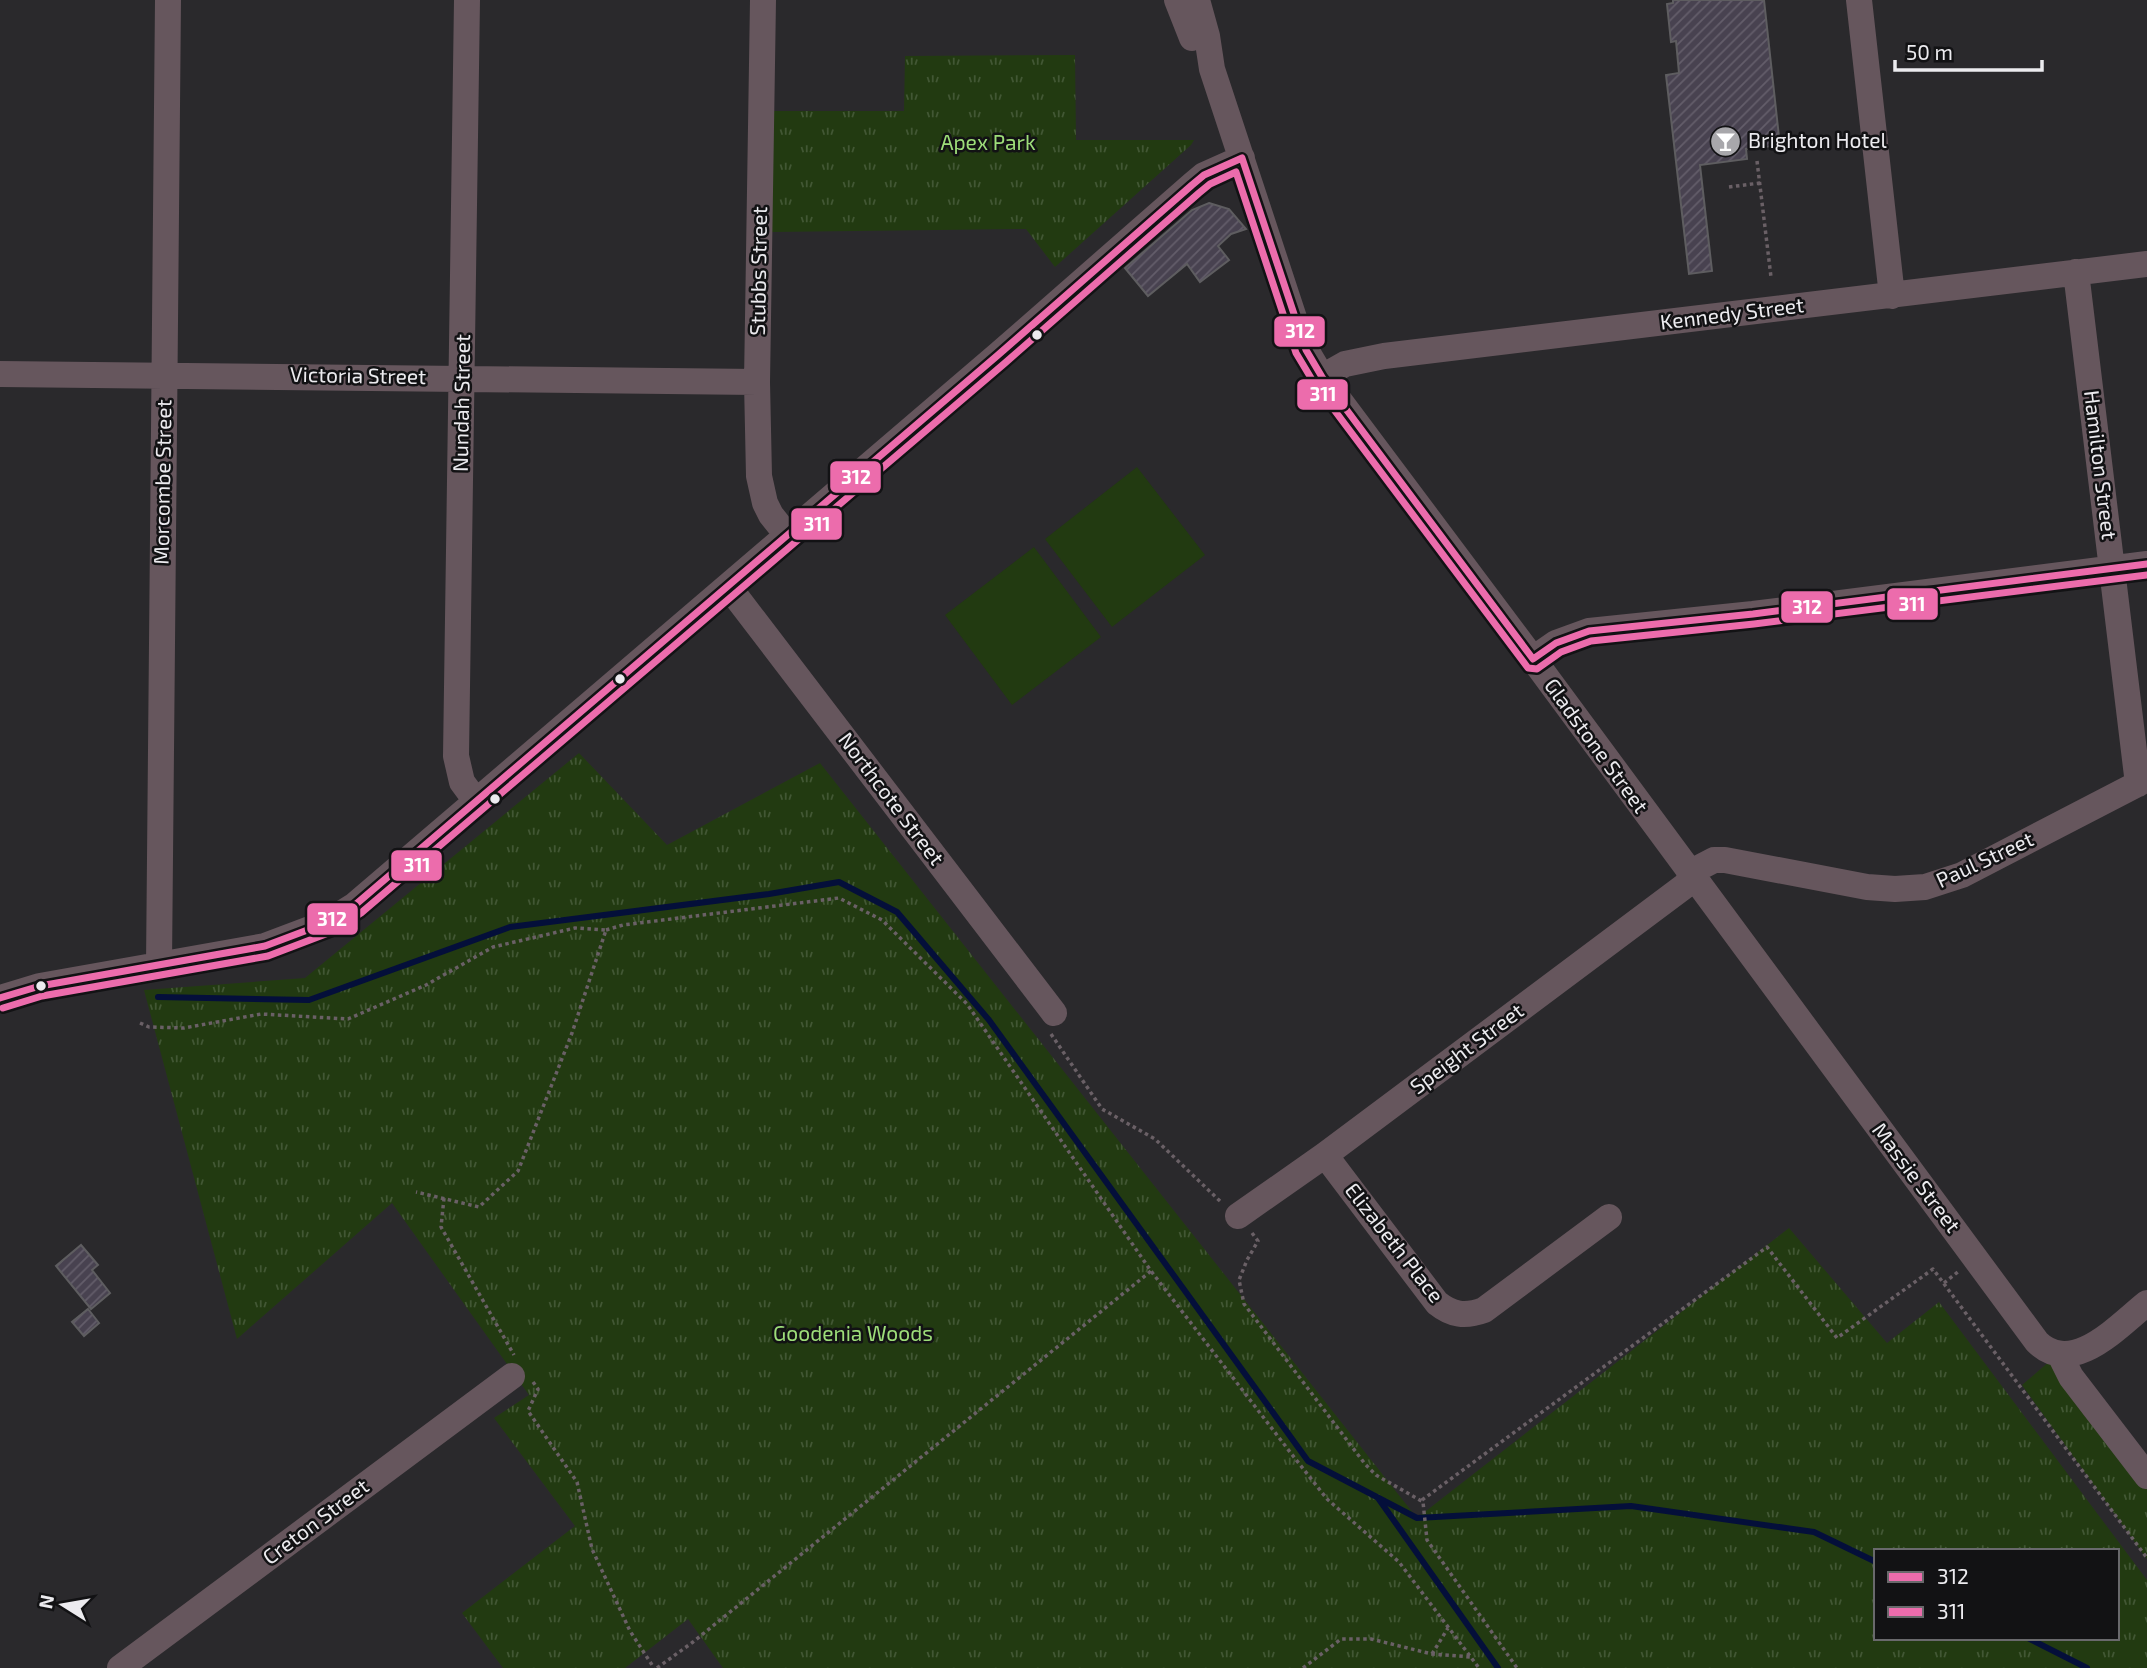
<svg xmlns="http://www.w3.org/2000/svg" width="2147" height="1668" font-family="'Exo 2',sans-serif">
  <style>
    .park { fill: url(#park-tufts); fill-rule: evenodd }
    .pitch { fill: #223a11 }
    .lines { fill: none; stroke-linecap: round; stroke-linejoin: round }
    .stream { stroke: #040f3a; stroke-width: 6 }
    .building { fill: url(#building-hatch); stroke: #5e5d60; stroke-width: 2 }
    .path { stroke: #6a6066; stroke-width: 3.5; stroke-dasharray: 3.5 3.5; stroke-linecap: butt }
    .minor { stroke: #66565d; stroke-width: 26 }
    .bus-1-casing { stroke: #121214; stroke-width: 12 }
    .bus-2-casing { stroke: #121214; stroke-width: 12 }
    .bus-1 { stroke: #ec6cac; stroke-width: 7 }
    .bus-2 { stroke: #ec6cac; stroke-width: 7 }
    .bus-dot { fill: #ecebef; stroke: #121214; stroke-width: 2.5 }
    .labels { text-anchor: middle; stroke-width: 5; stroke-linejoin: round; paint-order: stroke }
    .poi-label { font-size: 21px; fill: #ecebef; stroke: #121214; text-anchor: start }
    .park-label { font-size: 21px; fill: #9ddd79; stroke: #121214 }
    .street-label { font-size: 21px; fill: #ecebef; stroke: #121214 }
    .line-badge { stroke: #121214; stroke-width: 2.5 }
    .badge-label { font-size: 19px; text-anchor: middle; font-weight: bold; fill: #fff }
  </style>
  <defs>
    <pattern id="park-tufts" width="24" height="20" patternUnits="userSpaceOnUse" patternTransform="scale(1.75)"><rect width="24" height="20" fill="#223a11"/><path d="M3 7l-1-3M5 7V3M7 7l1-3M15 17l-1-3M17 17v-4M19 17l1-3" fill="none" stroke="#425734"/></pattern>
    <pattern id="building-hatch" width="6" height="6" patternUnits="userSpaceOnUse" patternTransform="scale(1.75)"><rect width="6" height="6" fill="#484250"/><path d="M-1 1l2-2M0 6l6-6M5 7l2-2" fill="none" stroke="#635d6a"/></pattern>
  </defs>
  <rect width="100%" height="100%" fill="#2a292c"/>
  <path class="park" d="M1075 55 1076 140H1194L1191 145 1055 267 1026 229 772 232V111H904L905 56Z
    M579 753 667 845 820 763 1417 1518 1789 1228 1887 1343 1939 1302 2147 1580V1668H723L688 1619 625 1668H503L462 1613 575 1526 494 1418 529 1395 392 1203 237 1339 144 990 305 978ZM1876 1551H2117V1638H1876Z
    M2051 1360 2147 1487V1559L2022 1385Z"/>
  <path class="pitch" d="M1137 467 1205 555 1112 627 1045 539Z
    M1034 547 1101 637 1012 705 945 615Z"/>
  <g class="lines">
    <path class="stream" d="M158 997 309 1000 510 927 769 894 839 882 897 912 989 1020 1308 1461 1417 1518 1631 1506 1814 1532 1876 1562
      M1378 1498 1498 1668
      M2028 1638 2087 1668"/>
  </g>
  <path class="building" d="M1673 0H1764L1779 137 1772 146 1746 149 1747 159 1700 165 1712 271 1689 274 1666 75 1679 73 1676 41 1671 42 1667 4 1673 3Z
    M1209 203 1229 209 1246 229 1231 234 1218 246 1229 260 1200 282 1187 264 1148 296 1125 268 1192 210Z
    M81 1245 98 1265 92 1270 110 1293 91 1309 56 1266Z
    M88 1309 99 1323 84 1336 72 1322Z"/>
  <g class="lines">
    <path class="path" d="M1757 161 1771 277
      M1729 187 1760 183
      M606 930 623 925 839 898 882 920 967 1004 1151 1271 1290 1452 1327 1499 1399 1562 1479 1668
      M140 1023 149 1027 184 1028 261 1014 348 1019 426 985 493 947 575 928 606 930 572 1033 518 1171 479 1207 416 1192
      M1051 1034 1102 1109 1155 1139 1222 1203
      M444 1198 441 1227 514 1355
      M1252 1233 1258 1241 1247 1260 1239 1280 1244 1304 1365 1464 1376 1475 1423 1502 1427 1540 1517 1668
      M1944 1283 1959 1271
      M533 1382 538 1389 528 1411 577 1482 592 1549 630 1631 654 1668
      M1422 1500 1767 1247 1837 1338 1933 1269 2147 1558
      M1432 1654 1448 1628
      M657 1668 693 1642 1151 1271
      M1303 1668 1341 1639H1371L1432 1654 1471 1657"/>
    <path class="minor" d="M467 0 456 756 462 782 476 801
      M763 0 757 382 759 476 765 503 771 515 787 535
      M1177 0 1192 38
      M1197 0 1207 36 1212 69 1297 327 1306 350 1322 377 1533 659 2037 1342C2073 1377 2118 1326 2147 1303
      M1859 0 1892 296
      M2076 272 2138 784
      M0 374 757 382
      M1322 377 1345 364 1384 356 2147 264
      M728 586 1054 1013
      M1533 659 1556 643 1589 631 1753 614 2147 564
      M1689 873 1714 860H1725L1867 887 1895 889 1925 887 1962 875 2147 779
      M159 965 168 0
      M0 998 40 986 265 946 326 923 355 905 998 355 1192 185 1204 175 1242 158
      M1325 1155 1437 1303C1452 1315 1465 1317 1484 1310L1609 1217
      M1238 1216 1325 1155 1694 879
      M2060 1355 2071 1377 2147 1476
      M120 1668 512 1376"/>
    <defs>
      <path id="bus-1" d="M0 998 40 986 265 946 326 923 355 905 998 355 1192 185 1204 175 1242 158 1306 350 1322 377 1533 659 1556 643 1589 631 1753 614 2147 564"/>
      <path id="bus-2" d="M3 1008 42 996 268 956 331 932 361 913 1005 363 1199 193 1210 184 1236 172 1296 353 1314 383 1528 668 1537 669 1561 652 1591 641 1754 624 2147 575"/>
    </defs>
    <use href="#bus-1" class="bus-1-casing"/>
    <use href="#bus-2" class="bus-2-casing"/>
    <use href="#bus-1" class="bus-1"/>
    <use href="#bus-2" class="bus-2"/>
  </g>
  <defs>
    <symbol id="bar-disc" viewBox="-11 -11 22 22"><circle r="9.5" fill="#a8a7ab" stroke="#121214"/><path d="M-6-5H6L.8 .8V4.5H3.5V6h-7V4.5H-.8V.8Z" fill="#fff"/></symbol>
  </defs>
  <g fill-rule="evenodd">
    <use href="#bar-disc" x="1708" y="124" width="35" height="35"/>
  </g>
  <g class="bus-dot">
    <circle cx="1037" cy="335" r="6"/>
    <circle cx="620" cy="679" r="6"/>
    <circle cx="495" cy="799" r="6"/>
    <circle cx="41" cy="986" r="6"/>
  </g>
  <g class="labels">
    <g class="poi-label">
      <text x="1748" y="148">Brighton Hotel</text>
    </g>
    <g class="park-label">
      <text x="988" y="150">Apex Park</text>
      <text x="853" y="1341">Goodenia Woods</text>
    </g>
    <g class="street-label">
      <text transform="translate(759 271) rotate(-89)" y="7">Stubbs Street</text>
      <text transform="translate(1732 314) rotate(-7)" y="7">Kennedy Street</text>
      <text transform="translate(358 376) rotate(1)" y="7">Victoria Street</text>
      <text transform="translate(462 403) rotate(-89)" y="7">Nundah Street</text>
      <text transform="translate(2100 465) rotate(83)" y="7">Hamilton Street</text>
      <text transform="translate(163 482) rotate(-89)" y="7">Morcombe Street</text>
      <text transform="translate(1596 746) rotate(54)" y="7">Gladstone Street</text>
      <text transform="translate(891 799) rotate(53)" y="7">Northcote Street</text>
      <text transform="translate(1985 860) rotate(-25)" y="7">Paul Street</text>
      <text transform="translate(1467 1049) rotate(-37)" y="7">Speight Street</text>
      <text transform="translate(1916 1178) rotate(53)" y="7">Massie Street</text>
      <text transform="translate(1394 1243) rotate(52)" y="7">Elizabeth Place</text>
      <text transform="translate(316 1522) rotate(-37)" y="7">Creton Street</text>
    </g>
  </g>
  <g class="line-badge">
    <rect x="1273" y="315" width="53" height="33" rx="7" fill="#ec6cac"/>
    <rect x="1296" y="378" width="53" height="33" rx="7" fill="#ec6cac"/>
    <rect x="829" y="460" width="53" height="34" rx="7" fill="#ec6cac"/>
    <rect x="790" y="507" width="53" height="34" rx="7" fill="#ec6cac"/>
    <rect x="1886" y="587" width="53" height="34" rx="7" fill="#ec6cac"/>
    <rect x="1780" y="590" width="54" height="34" rx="7" fill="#ec6cac"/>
    <rect x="390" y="849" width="53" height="33" rx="7" fill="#ec6cac"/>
    <rect x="306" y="902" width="53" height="34" rx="7" fill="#ec6cac"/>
  </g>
  <g class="badge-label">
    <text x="1300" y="338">312</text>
    <text x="1323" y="401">311</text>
    <text x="856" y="484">312</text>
    <text x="817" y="531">311</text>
    <text x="1912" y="611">311</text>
    <text x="1807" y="614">312</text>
    <text x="417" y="872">311</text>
    <text x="332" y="926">312</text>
  </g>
  <rect x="1874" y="1549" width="245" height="91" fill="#121214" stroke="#69696c" stroke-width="2"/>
  <rect x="1888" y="1572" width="35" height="10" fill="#ec6cac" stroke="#69696c" stroke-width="2"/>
  <text x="1937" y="1584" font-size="21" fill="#ecebef">312</text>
  <rect x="1888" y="1607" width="35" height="10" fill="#ec6cac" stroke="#69696c" stroke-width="2"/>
  <text x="1937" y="1619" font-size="21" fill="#ecebef">311</text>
  <g transform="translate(63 1605) rotate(281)" stroke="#121214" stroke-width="5" paint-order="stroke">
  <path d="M0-5L12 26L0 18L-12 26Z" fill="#ecebef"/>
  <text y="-10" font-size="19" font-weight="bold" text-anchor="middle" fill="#ecebef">N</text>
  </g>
  <path d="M1895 60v10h147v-10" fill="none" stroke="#ecebef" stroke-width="3.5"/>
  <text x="1906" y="60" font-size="21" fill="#ecebef" stroke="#121214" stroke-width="5" paint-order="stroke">50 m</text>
</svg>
